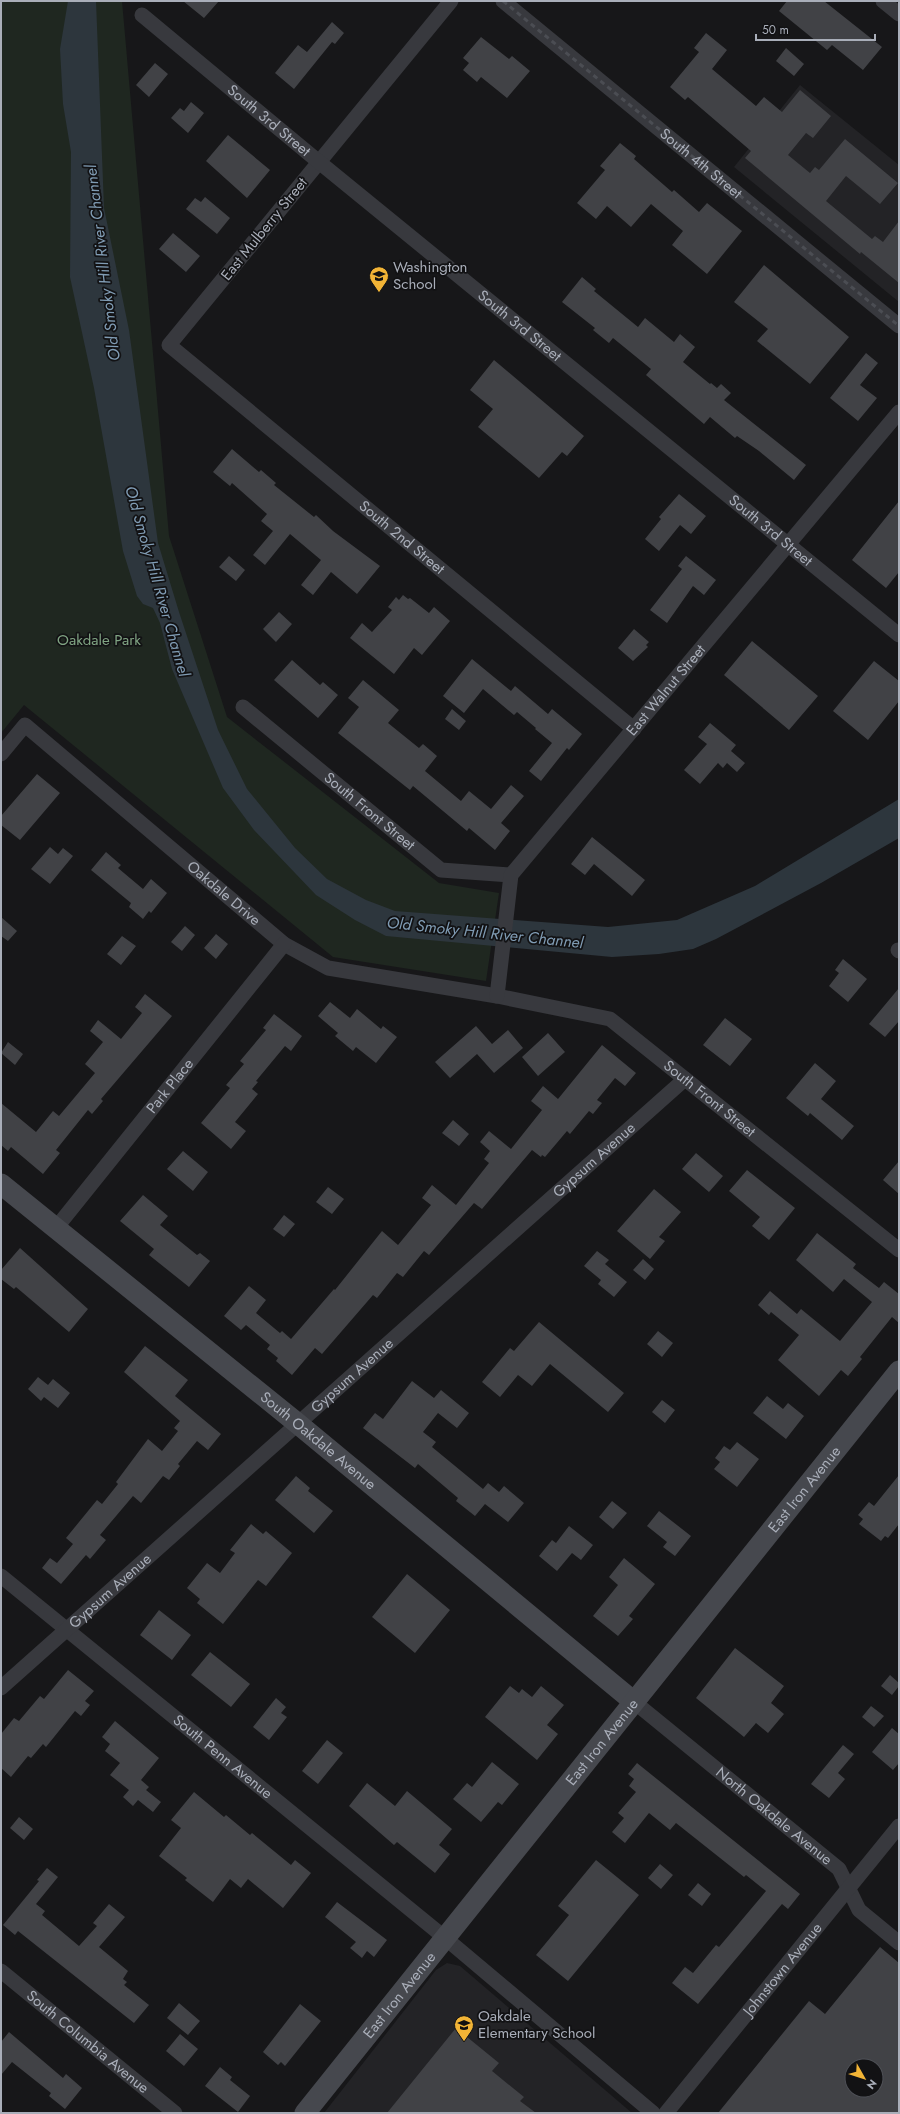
<svg xmlns="http://www.w3.org/2000/svg" width="900" height="2114" font-family="Jost,sans-serif">
  <style>
    .built { fill: #232326 }
    .green { fill: #1f2720 }
    .water { fill: #2d363d }
    .building { fill: #414246; fill-rule: evenodd }
    .lines { fill: none; stroke-linecap: round; stroke-linejoin: round }
    .street { stroke: #38393e; stroke-width: 15 }
    .secondary { stroke: #46484e; stroke-width: 21 }
    .rail { stroke: #4b4d53; stroke-width: 3; stroke-dasharray: 5 4; stroke-linecap: butt }
    .labels { text-anchor: middle; stroke-width: 3.5; stroke-linejoin: round; paint-order: stroke }
    .street-label { font-size: 15px; fill: #a9aeb9; stroke: #121214 }
    .poi-label { font-size: 15px; fill: #a9aeb9; stroke: #121214; text-anchor: start }
    .park-label { font-size: 15px; fill: #80a483; stroke: #121214 }
    .water-label { font-size: 16px; font-style: italic; fill: #809cb4; stroke: #121214 }
  </style>
  <rect width="100%" height="100%" fill="#171719"/>
  <path class="built" d="M800 85 899 165V302L734 167Z
    M447 1963 460 1966 632 2113H324L436 1970Z"/>
  <path class="green" d="M1 1H122L169 536 227 717 439 883 499 893 486 981 333 957 24 705 1 733Z"/>
  <path class="water" d="M68 1H96L104 208 129 330 158 543 179 612 218 730 247 789 295 848 327 879 366 900 395 911 608 927 677 920 755 886 899 799V838L821 883 716 939 693 949 659 954 612 957 386 936 355 920 316 895 254 830 223 788 172 669 160 623 153 608 143 604 137 596 123 551 94 388 70 277 71 152 63 104 60 49Z"/>
  <path class="building" d="M183 1H219L204 18Z
    M787 1H824L882 47 863 70 832 45 827 50 779 11Z
    M332 22 344 33 335 44 332 42 294 89 275 73 298 45 307 52Z
    M706 33 727 50 712 69 756 106 764 97 782 112 800 90 831 116 813 138 806 133 788 155 810 173 815 167 819 170 845 139 898 183 880 204 846 176 826 201 872 239 875 236 883 242 899 221V283L861 252 860 254 745 158 751 151 688 97 685 100 670 87 699 52 694 48Z
    M481 37 509 59 512 56 530 71 507 98 481 77 477 82 463 70 469 63 463 58Z
    M786 48 804 64 794 76 776 61Z
    M155 63 168 74 149 97 136 85Z
    M191 102 204 113 188 133 171 118 180 108 184 111Z
    M228 135 270 170 247 198 206 161Z
    M620 143 636 156 634 159 672 192 674 190 699 212 707 203 742 231 707 274 672 245 683 231 651 204 631 227 607 206 596 219 577 203 605 170 600 166Z
    M205 197 230 218 217 234 186 209 195 198 201 202Z
    M173 233 200 256 186 272 159 249Z
    M764 265 849 337 810 384 757 341 768 329 734 302Z
    M582 277 596 289 594 291 638 327 645 318 674 342 680 334 695 347 683 362 710 384 711 383 717 388 721 384 731 393 724 400 806 465 794 480 759 451 737 436 735 438 710 417 704 424 646 375 651 369 613 338 609 343 593 330 595 328 562 302Z
    M866 353 878 363 860 385 877 398 858 421 830 398Z
    M494 360 584 436 567 456 562 452 539 478 478 427 493 409 470 390Z
    M232 449 259 472 261 470 276 483 274 485 314 517 316 515 333 531 380 566 357 594 331 572 313 595 301 585 321 560 290 534 265 565 253 555 273 531 261 521 267 514 232 483 230 486 213 472Z
    M679 494 706 516 691 534 680 525 659 551 645 539 661 519 659 517Z
    M899 501V572L886 588 852 560Z
    M229 556 245 570 236 581 219 567Z
    M686 556 716 580 704 595 693 586 667 623 650 610 682 569 678 566Z
    M403 595 408 599 410 598 429 613 434 607 450 621 422 655 414 648 394 674 350 638 362 623 372 632 392 610 388 607 396 597 399 600Z
    M279 612 292 624 276 642 263 629Z
    M634 629 649 642 646 645 648 647 633 661 618 648Z
    M752 641 818 696 789 730 724 675Z
    M472 659 511 691 515 686 548 714 552 709 582 734 569 750 567 748 541 781 529 771 552 743 535 729 536 728 517 712 514 715 483 689 464 713 443 696Z
    M292 660 320 685 323 682 338 695 318 718 274 680Z
    M874 661 899 681V701L868 740 833 711Z
    M363 680 399 710 388 723 419 748 423 744 437 756 425 771 461 801 469 791 491 809 511 785 524 796 501 823 510 831 495 850 469 828 467 831 413 786 410 790 338 733 359 707 348 698Z
    M452 709 466 721 459 730 445 719Z
    M710 723 736 745 731 751 745 763 737 772 727 763 723 768 718 763 700 784 684 770 707 744 698 737Z
    M37 774 60 793 20 840 1 825V816Z
    M592 837 645 880 632 896 594 864 585 875 571 864Z
    M50 847 58 854 63 848 73 856 50 884 31 869Z
    M106 852 121 865 118 868 143 889 151 879 167 893 151 913 149 911 143 919 129 907 131 903 91 870Z
    M1 917 17 931 8 941 1 936Z
    M185 926 195 935 182 951 171 942Z
    M216 934 228 944 216 959 204 948Z
    M122 936 136 946 121 965 107 954Z
    M843 959 867 979 848 1002 829 986 839 973 835 970Z
    M899 988V1021L885 1037 869 1024Z
    M145 994 172 1016 101 1099 103 1101 92 1114 88 1110 56 1150 60 1153 43 1174 11 1147 8 1151 1 1145V1103L36 1132 53 1111 59 1116 95 1073 85 1064 103 1042 90 1031 98 1020 121 1039 142 1013 135 1007Z
    M330 1002 350 1018 357 1009 381 1029 383 1026 397 1037 376 1063 356 1047 353 1051 335 1036 338 1033 318 1016Z
    M274 1014 302 1036 291 1051 285 1046 256 1081 258 1082 252 1089 258 1094 235 1122 246 1131 231 1149 201 1123 230 1088 226 1085 244 1064 240 1061 266 1030 263 1028Z
    M725 1018 752 1039 730 1066 703 1045Z
    M476 1026 492 1044 508 1030 523 1048 494 1073 477 1054 450 1078 435 1062Z
    M548 1033 565 1052 538 1076 522 1057Z
    M8 1042 23 1054 15 1065 1 1053Z
    M602 1045 636 1073 625 1086 615 1078 597 1100 602 1103 593 1114 589 1111 570 1134 567 1131 545 1157 542 1155 541 1157 532 1150 482 1209 474 1203 429 1255 424 1251 403 1277 397 1273 377 1298 373 1295 322 1354 315 1348 292 1375 276 1361 278 1358 267 1349 270 1345 246 1325 241 1330 224 1316 249 1286 266 1300 256 1313 280 1333 282 1331 291 1339 334 1289 335 1290 382 1231 398 1245 431 1205 422 1198 432 1185 456 1205 489 1163 484 1159 490 1151 480 1142 489 1131 511 1149 542 1110 531 1101 543 1086 558 1099Z
    M815 1063 836 1081 821 1099 854 1126 842 1140 810 1113 808 1116 786 1098Z
    M453 1120 469 1134 459 1146 442 1133Z
    M183 1151 208 1172 193 1191 167 1169Z
    M696 1153 723 1176 709 1192 682 1169Z
    M899 1161V1194L883 1180Z
    M747 1170 795 1208 769 1240 752 1226 760 1217 729 1191Z
    M328 1187 344 1199 332 1214 316 1202Z
    M654 1189 681 1212 659 1237 665 1241 650 1259 617 1231Z
    M143 1195 168 1216 160 1225 197 1255 200 1253 210 1261 189 1287 149 1255 154 1249 120 1221Z
    M284 1215 295 1224 284 1237 273 1229Z
    M817 1233 856 1264 853 1268 879 1288 884 1282 899 1294V1323L892 1317 860 1357 862 1359 848 1376 841 1370 819 1396 778 1360 799 1335 771 1312 769 1315 758 1305 770 1291 797 1314 801 1309 840 1341 872 1302 844 1279 833 1292 796 1260Z
    M20 1248 88 1309 69 1332 16 1287 14 1289 1 1279V1270Z
    M597 1251 609 1260 605 1264 627 1282 614 1297 598 1284 601 1280 584 1266Z
    M643 1259 654 1269 645 1280 633 1270Z
    M539 1322 624 1393 608 1412 550 1364 532 1386 518 1375 500 1397 482 1382 510 1348 514 1351Z
    M658 1331 673 1343 662 1357 647 1344Z
    M145 1346 188 1380 175 1396 221 1434 208 1450 197 1441 178 1464 180 1466 169 1480 163 1476 141 1503 133 1496 100 1535 106 1540 90 1559 86 1555 61 1584 42 1568 50 1558 57 1563 73 1544 66 1538 97 1500 102 1504 118 1484 116 1482 148 1439 162 1451 178 1431 174 1428 180 1421 124 1372Z
    M38 1377 48 1385 53 1379 70 1393 58 1408 44 1397 41 1401 28 1389Z
    M412 1381 434 1398 441 1390 469 1413 457 1428 438 1413 423 1432 436 1442 432 1447 483 1489 488 1483 499 1492 504 1486 524 1503 508 1522 485 1504 475 1516 456 1501 458 1498 418 1464 415 1468 363 1428 375 1413 383 1419Z
    M767 1396 783 1409 788 1403 804 1416 786 1439 753 1413Z
    M662 1400 675 1410 665 1423 652 1412Z
    M737 1442 759 1459 737 1487 714 1469 720 1462 715 1458 724 1446 730 1450Z
    M899 1475V1524L888 1538 885 1536 881 1541 859 1524 863 1519 858 1515 869 1502 874 1506Z
    M296 1476 310 1488 308 1491 333 1511 314 1533 275 1500Z
    M612 1501 627 1513 613 1529 599 1517Z
    M659 1511 691 1536 675 1556 663 1547 667 1542 647 1526Z
    M251 1524 263 1534 266 1531 292 1553 266 1586 258 1580 223 1624 197 1603 200 1599 187 1588 207 1563 220 1573 235 1553 230 1550Z
    M569 1526 593 1545 581 1560 572 1553 557 1571 539 1556 552 1540 556 1543Z
    M624 1558 655 1584 629 1616 633 1619 618 1636 593 1616 618 1585 609 1577Z
    M407 1574 450 1610 415 1653 372 1617Z
    M159 1610 191 1635 172 1660 140 1635Z
    M735 1648 784 1686 771 1703 784 1714 768 1733 756 1723 744 1737 696 1698Z
    M210 1652 250 1684 231 1707 191 1675Z
    M68 1670 94 1691 85 1701 90 1705 81 1716 75 1711 46 1747 43 1744 31 1758 28 1756 11 1777 1 1768V1734L14 1718 19 1721 40 1696 44 1699Z
    M890 1675 899 1683V1686L892 1695 881 1686Z
    M510 1686 519 1693 522 1689 532 1697 541 1686 564 1705 547 1725 558 1734 537 1760 485 1717Z
    M276 1698 286 1707 281 1713 287 1717 269 1740 253 1727Z
    M871 1706 884 1716 874 1727 862 1717Z
    M115 1721 159 1758 141 1780 149 1787 146 1790 161 1802 153 1812 138 1800 133 1806 123 1797 129 1790 110 1775 120 1763 105 1751 110 1744 102 1737Z
    M892 1728 899 1734V1763L893 1770 872 1752Z
    M327 1740 343 1753 318 1784 302 1771Z
    M843 1745 854 1754 838 1773 845 1779 829 1798 811 1784Z
    M492 1762 519 1784 502 1805 498 1802 481 1822 453 1799 467 1783 472 1787Z
    M637 1763 800 1894 788 1909 782 1904 698 2004 672 1983 685 1967 693 1973 716 1945 719 1947 766 1891 746 1875 744 1877 676 1823 670 1830 649 1813 625 1843 612 1832 624 1818 618 1813 636 1792 629 1786 634 1779 628 1774Z
    M367 1783 395 1806 407 1791 452 1829 439 1845 450 1854 435 1873 397 1842 394 1845 349 1806Z
    M194 1792 224 1817 226 1815 250 1835 252 1833 291 1865 295 1860 311 1873 283 1908 248 1879 241 1888 230 1879 213 1902 185 1880 187 1878 159 1856 181 1828 171 1820Z
    M19 1817 33 1829 24 1840 10 1828Z
    M596 1860 639 1895 568 1981 536 1955 569 1915 558 1906Z
    M660 1864 673 1875 661 1889 648 1878Z
    M47 1868 58 1877 36 1904 45 1911 42 1915 79 1946 97 1926 93 1923 109 1904 125 1917 99 1947 128 1971 123 1979 127 1982 124 1985 149 2005 134 2023 18 1931 15 1935 3 1925 39 1881 37 1880Z
    M698 1883 711 1894 702 1906 688 1895Z
    M337 1902 387 1940 374 1957 367 1951 362 1958 350 1948 356 1942 325 1917Z
    M880 1947 899 1963V2113H718L809 2001 825 2014ZM852 2066H876V2090H852Z
    M179 2003 200 2021 188 2035 167 2018Z
    M300 2004 321 2021 285 2066 281 2062 278 2065 263 2052Z
    M456 2028 499 2063 492 2071 524 2097 520 2101 536 2113H387Z
    M9 2032 63 2078 66 2074 82 2088 65 2109 49 2096 51 2093 12 2062 1 2075V2042Z
    M180 2034 198 2049 184 2066 166 2051Z
    M220 2067 232 2077 230 2080 250 2096 238 2112 205 2086Z"/>
  <g class="lines">
    <g class="street">
      <path id="s1" d="M451 1 169 345 634 729"/>
      <path d="M503 1 899 326"/>
      <path d="M883 1 899 14"/>
      <path id="s2" d="M142 15 319 162 899 635"/>
      <path id="s3" d="M243 707 441 870 511 875"/>
      <path id="s4" d="M1 754 25 725 284 944 328 968 497 996 610 1019 899 1250"/>
      <path d="M898 950 899 951"/>
      <path id="s5" d="M497 996 511 875 899 412"/>
      <path id="s6" d="M56 1228 284 944"/>
      <path id="s7" d="M1 1576 444 1937 653 2113"/>
      <path id="s8" d="M1 1688 685 1079"/>
      <path id="s9" d="M633 1701 839 1869 859 1910 899 1943"/>
      <path id="s10" d="M1 1971 175 2113"/>
      <path id="s11" d="M666 2113 899 1826"/>
    </g>
    <g class="secondary">
      <path id="s12" d="M1 1184 297 1423 633 1701"/>
      <path id="s13" d="M305 2113 899 1371"/>
    </g>
    <path class="rail" id="s14" d="M503 1 899 326"/>
  </g>
  <defs>
    <symbol id="school-pin" viewBox="-11 -11 22 30"><path d="M0 17L-7.5 6A9.5 9.5 0 1 1 7.5 6Z" fill="#f2b436" stroke="#121214"/><path d="M0-5L7-2L0 1L-7-2ZM-4 1L0 2.5L4 1V4Q0 6-4 4Z" fill="#111"/></symbol>
  </defs>
  <g fill-rule="evenodd">
    <use href="#school-pin" x="368" y="265" width="22" height="30"/>
    <use href="#school-pin" x="453" y="2014" width="22" height="30"/>
  </g>
  <g class="labels">
    <g class="street-label">
      <text dy="5" stroke="none"><textPath href="#s2" startOffset="165">South 3rd Street</textPath></text>
      <text dy="5" stroke="none"><textPath href="#s14" startOffset="256">South 4th Street</textPath></text>
      <text transform="translate(264 229) rotate(-51)" y="5">East Mulberry Street</text>
      <text dy="5" stroke="none"><textPath href="#s2" startOffset="489">South 3rd Street</textPath></text>
      <text dy="5" stroke="none"><textPath href="#s2" startOffset="813">South 3rd Street</textPath></text>
      <text dy="5" stroke="none"><textPath href="#s1" startOffset="747">South 2nd Street</textPath></text>
      <text dy="5" stroke="none"><textPath href="#s5" startOffset="363">East Walnut Street</textPath></text>
      <text dy="5" stroke="none"><textPath href="#s3" startOffset="164">South Front Street</textPath></text>
      <text dy="5" stroke="none"><textPath href="#s4" startOffset="298">Oakdale Drive</textPath></text>
      <text dy="5" stroke="none"><textPath href="#s6" startOffset="182">Park Place</textPath></text>
      <text dy="5" stroke="none"><textPath href="#s4" startOffset="841">South Front Street</textPath></text>
      <text dy="5" stroke="none"><textPath href="#s8" startOffset="794">Gypsum Avenue</textPath></text>
      <text dy="5" stroke="none"><textPath href="#s8" startOffset="470">Gypsum Avenue</textPath></text>
      <text dy="5" stroke="none"><textPath href="#s12" startOffset="408">South Oakdale Avenue</textPath></text>
      <text dy="5" stroke="none"><textPath href="#s13" startOffset="799">East Iron Avenue</textPath></text>
      <text dy="5" stroke="none"><textPath href="#s8" startOffset="146">Gypsum Avenue</textPath></text>
      <text dy="5" stroke="none"><textPath href="#s13" startOffset="475">East Iron Avenue</textPath></text>
      <text dy="5" stroke="none"><textPath href="#s7" startOffset="286">South Penn Avenue</textPath></text>
      <text dy="5" stroke="none"><textPath href="#s9" startOffset="182">North Oakdale Avenue</textPath></text>
      <text dy="5" stroke="none"><textPath href="#s11" startOffset="185">Johnstown Avenue</textPath></text>
      <text dy="5" stroke="none"><textPath href="#s13" startOffset="151">East Iron Avenue</textPath></text>
      <text dy="5" stroke="none"><textPath href="#s10" startOffset="112">South Columbia Avenue</textPath></text>
    </g>
    <g class="poi-label">
      <text x="393" y="272">Washington<tspan x="393" dy="17">School</tspan></text>
      <text x="478" y="2021">Oakdale<tspan x="478" dy="17">Elementary School</tspan></text>
    </g>
    <g class="park-label">
      <text x="99" y="645">Oakdale Park</text>
    </g>
    <g class="water-label">
      <text transform="translate(102 263) rotate(-97)" y="6">Old Smoky Hill River Channel</text>
      <text transform="translate(158 581) rotate(74)" y="6">Old Smoky Hill River Channel</text>
      <text transform="translate(485 932) rotate(6)" y="6">Old Smoky Hill River Channel</text>
    </g>
  </g>
  <rect width="900" height="2114" fill="none" stroke="#a9aeb9" stroke-width="4"/>
  <g transform="translate(864 2078) rotate(129)"><circle r="19" fill="#121214" stroke="#4e5056"/>
  <path d="M0-3L7 15L0 10L-7 15Z" fill="#f2b436"/>
  <text y="-6" font-size="11" font-weight="bold" text-anchor="middle" fill="#a9aeb9">N</text>
  </g>
  <path d="M756 34v6h119v-6" fill="none" stroke="#a9aeb9" stroke-width="2"/>
  <text x="762" y="34" font-size="12" fill="#a9aeb9" stroke="#121214" stroke-width="3" paint-order="stroke">50 m</text>
</svg>
